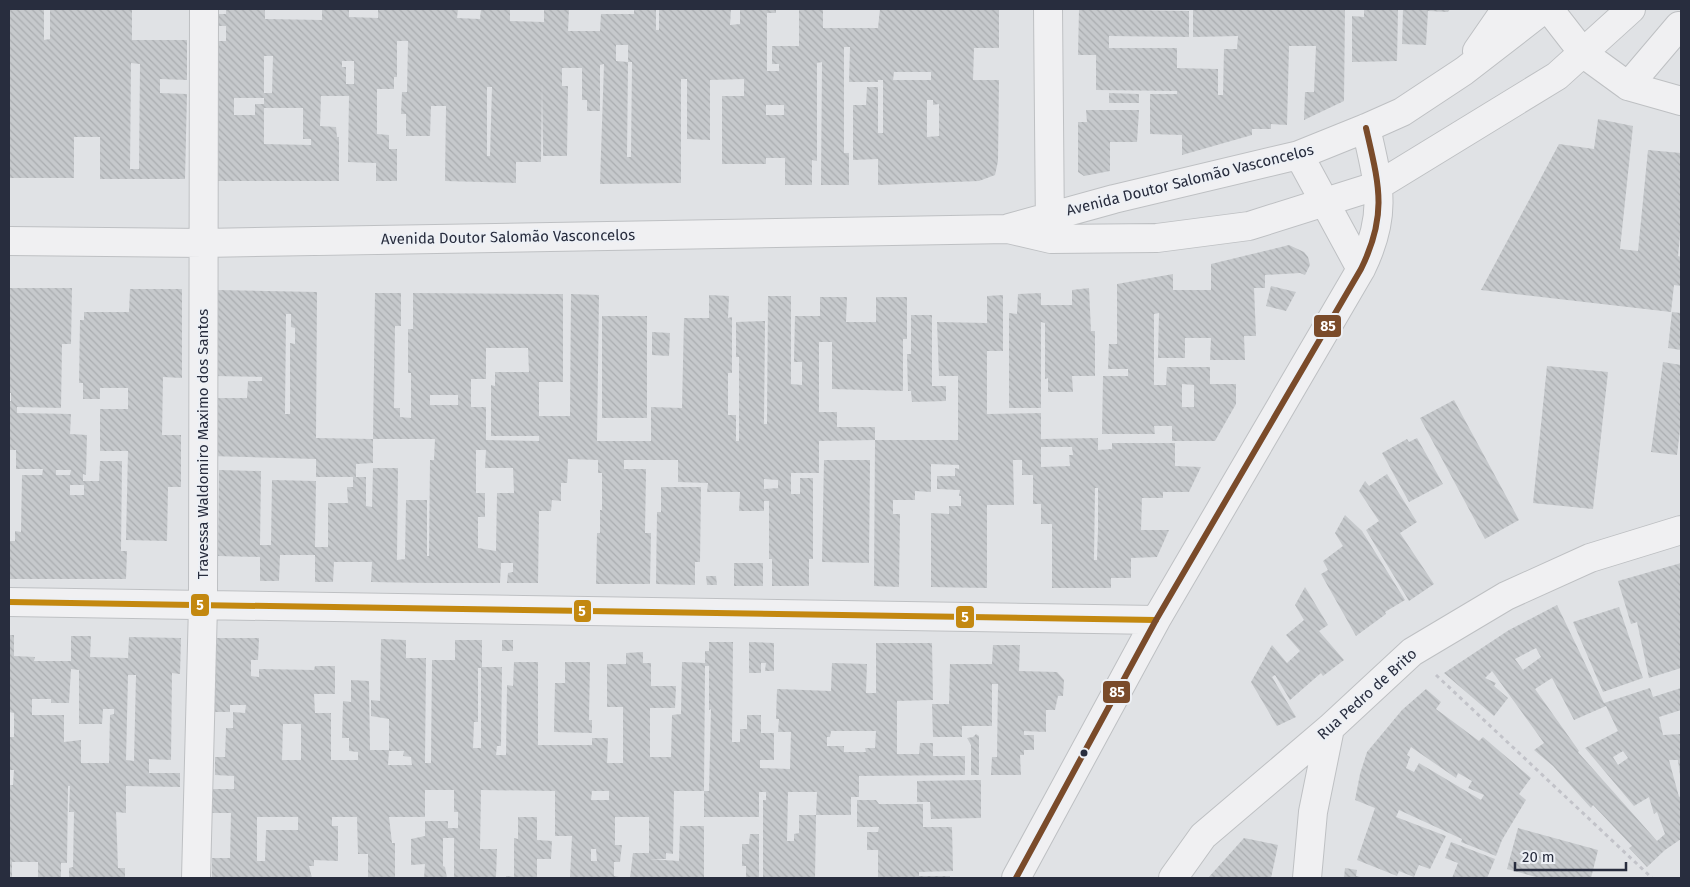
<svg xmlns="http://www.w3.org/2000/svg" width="1690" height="887" font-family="'Fira Sans',sans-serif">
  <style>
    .building { fill: url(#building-back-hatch); fill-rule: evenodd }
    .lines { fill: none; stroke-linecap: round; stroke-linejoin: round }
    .minor-casing { stroke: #bec0c3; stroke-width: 30 }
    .path { stroke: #c2c3c9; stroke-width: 3; stroke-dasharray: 4 4; stroke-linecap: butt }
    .minor { stroke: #f0f0f2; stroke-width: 28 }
    .bus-1-casing { stroke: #edf0f5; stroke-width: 10 }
    .bus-2-casing { stroke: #edf0f5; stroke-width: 10 }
    .bus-1 { stroke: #c38810; stroke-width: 6 }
    .bus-2 { stroke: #7a4b2a; stroke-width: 6 }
    .bus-dot { fill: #282d3e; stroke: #edf0f5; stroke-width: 2 }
    .labels { text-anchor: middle; stroke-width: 4; stroke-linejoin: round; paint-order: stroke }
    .street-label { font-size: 15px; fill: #282d3e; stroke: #edf0f5 }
    .line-badge { stroke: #edf0f5; stroke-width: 2 }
    .badge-label { font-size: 14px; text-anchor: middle; font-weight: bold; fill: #fff }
  </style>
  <defs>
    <pattern id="building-back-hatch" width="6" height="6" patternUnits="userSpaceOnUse" patternTransform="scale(1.25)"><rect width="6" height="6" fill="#c6c9cc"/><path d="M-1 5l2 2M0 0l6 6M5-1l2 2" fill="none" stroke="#aaadb0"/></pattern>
  </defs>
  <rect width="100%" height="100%" fill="#e0e2e5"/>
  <path class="building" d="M9 9H44V40L50 39V9H132V40H187V80L160 79V93L187 94 185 179H100V137H74V178H9ZM131 63 140 64 139 169H130Z
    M226 9H265V19L322 20V9H349V17L378 18V9H458L457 18 480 19 481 9H510V21L544 22V9H569L568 31H600L601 14H634V9H656V30H659V9H731L730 25 740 24V9H776V13H767V71H779V64H772V46H799V9H823V28H878L880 9H999V48H974L973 80H999L998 161 995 175 979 181 878 185V159L853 160V105H866L867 87H878V133H883V80H878V82H849L850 47H844V153H849V185H821L822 62 817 63V161L812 160V185H785V158H766V164H722V96H744V79L710 80V140L687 139V79H681V183L600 184 604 64 600 65V111H587V100H582V68H562V86H568L567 156H543L542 82 541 162H516V183L445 181 446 106H431L430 136H406V114H401L402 92H407L408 41H397V77H394V89H377V134L389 135V149H397V181H376V163L348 162 349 96H321L320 126 336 127 337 137H339V181H210L211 41H226V26H211V14H226ZM616 45H628V62L616 61ZM264 56H273L272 93H264ZM342 61H354V84H346V67H342ZM628 62H632L631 157H627ZM894 72H931V80H893ZM487 87H492L490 156H487ZM234 98H264V104H255V115H234ZM927 100H933V105L939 104V136L927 137ZM766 105H784V115H766ZM264 108H303V139H311V145L264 144Z
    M1079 9 1189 11V37L1109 36V48H1177V68L1218 69V95H1223L1224 49H1237L1238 36 1193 37V9H1345L1344 101 1304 120 1305 92H1314L1316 46H1289L1287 125 1271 124V129H1252V135L1182 155V135L1150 134V94H1177V91L1096 90V55H1078Z
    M1364 9H1398L1397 61 1352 62V16L1364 17Z
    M1403 9H1450L1448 12 1428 11 1426 45 1402 44Z
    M1109 93 1139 94V103H1109Z
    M1086 110H1139L1137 142H1110V171L1084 176 1078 172V122H1087Z
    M1598 119 1633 126 1620 249 1638 251 1648 150 1681 153V225L1678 256 1681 257V286L1674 285 1671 312 1481 290 1559 144 1594 149Z
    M1289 245 1304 252 1308 257 1310 265 1305 275 1300 273 1265 275V288H1254L1256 336H1244L1245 360H1210L1211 338H1185V358H1158L1159 313 1154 314V385H1166L1167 367H1210V384H1236V404L1215 441H1172V426H1154L1155 434H1102L1103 376H1128V369H1108L1109 344H1117V284L1173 274V290H1211V264ZM1182 384 1194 385V407H1182Z
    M1271 286 1296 292 1286 311 1266 306Z
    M9 288H72L71 344H62L61 408 17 407V413L71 414 70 434 87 435 86 475 83 474V481H99L100 461H122L121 551H127L126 579H9V541H15V531L21 532 22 475H42L43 469H16V450H9V401H11V393H9ZM56 470H71L70 475H56ZM70 485H84V495H70Z
    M1089 288 1091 331H1095V376H1072L1073 392H1048V378L1045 379V323L1041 322V408H1009V313L1017 314 1018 294 1041 293V305H1072V290Z
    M130 289H182V378L163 377 162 435H181V487H168L167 541 126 540 128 451H100V409H128V388H100V399H83V383H79L80 320H84V312H129Z
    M217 290 317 292 316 438 373 439 375 293H401V326H395L394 408H400V417L411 418V373H408V329H413V293L563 294V382H539V416H570L571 294 599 295 597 441H651V407L682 408 684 318H709V295L729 296 728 318 732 317V373H728V415H736V441H739V357H736V322L765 321 764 424H767L768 296H791V384L802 385V362H794L795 316H820V297H847L846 322H876V297H907V339H903V391L832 389V342H819V412H837V427H875V440H958V376H939L937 322 987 323V296L1003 295V351H987V414L1041 413V439L1098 438V450L1112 449V443H1175V466L1201 467 1189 492H1163V498H1142L1141 530H1169L1157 557 1131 558V578H1111V588H1052V524H1041V504H1033V475H1022V460H1013L1014 505H987V588L931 587V513L949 514V506H961V496H959L960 490 937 489V476H955V468L959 469V465L931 464V492L915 491V500H893V514H900L899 587 874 586 875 440 819 441V473H791V494H800V478H813V559H809V586H772V559H769V501H764V511H739L740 492H707L708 483 678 482V460H624V469H646L645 533H651L650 584H596L597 533H600V510H602V473H598V460L568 459 567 483H561V501L552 500 551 511H539L538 583H507L508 573 513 572V563H501L500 583H429L371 582 372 562H334L333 582H315V555H280L279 581H260V557L218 556 219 470 261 471 260 545H271L272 480 316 481 315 547H328V503H348L347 487H353V477H316V459L208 456 209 398H247L248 381H262V377L215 376ZM286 314H291V327L295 328V344L290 343V414H285ZM486 348H528L529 372H495V386L491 385V436H539V441L486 440V407H471V379H486ZM430 395H458V405H430ZM373 439H435L434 460H430L429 556H427V500H406L405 559 397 560 398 468H373L372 507 366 506V477H356V464L373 463ZM1041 447H1072L1073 455H1069L1070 466 1041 467ZM476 450H486L485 468H513L514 493H497L496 551 478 548V517H485V493H476ZM764 479 778 480V488L764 489ZM1095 488H1098V529L1097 560H1094Z
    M1672 312 1681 313V350L1668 348Z
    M911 315H932V386H946V401L912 402 911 391H908L907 354H911Z
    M602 316H647V418H602Z
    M652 332 670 333 669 356 652 355Z
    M1663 362 1681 365V421L1677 455 1651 452Z
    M1547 366 1608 372 1593 509 1533 503Z
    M1454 400 1519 520 1485 539 1420 418Z
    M1417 438 1443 484 1409 502 1382 453 1407 439 1409 442Z
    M824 460H870L869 563 822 562Z
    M1387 474 1417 522 1400 533 1434 584 1409 601 1366 530 1379 521 1359 491 1365 481 1369 486Z
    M661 487H701L700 562H695V585L656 584 657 512H661Z
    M1345 515 1362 531 1405 600 1385 612 1386 614 1356 636 1321 574 1328 570 1323 561 1343 546 1335 533Z
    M734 563H763V586H734Z
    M1681 563V668L1649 678 1637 622 1631 624 1618 581Z
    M706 576H716L717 585H707Z
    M1305 587 1328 625 1319 631 1344 660 1323 676 1321 673 1290 700 1275 675 1272 677 1296 717 1277 726 1251 682 1272 645 1287 663 1300 651 1286 635 1304 620 1295 605Z
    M1557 605 1604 703 1650 688 1653 697 1681 688V710L1659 717 1663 735 1681 734V783L1678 760H1669L1679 797 1681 796V839L1665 850 1647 867 1629 848 1632 846 1593 805 1591 808 1553 766 1534 750 1544 743 1492 671 1485 678 1496 683 1494 686 1508 698 1494 716 1444 673 1509 630ZM1536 648 1541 657 1523 670 1515 659ZM1552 678 1574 720 1606 706 1618 731 1585 748 1634 806 1649 797 1654 814 1657 812 1665 834 1657 841 1578 752 1579 751 1535 689ZM1623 751 1628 758 1618 765 1613 757Z
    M1619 607 1643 678 1603 692 1573 622Z
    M9 635H14V656L35 657 34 661H71V636H91L90 657 128 658 129 637 181 638 180 674 172 673 171 760 149 759V773H180V787L126 786V813L116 812 118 868H125V878H69V868L73 867 74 812H69L70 786H68L67 863H61V878H38V862H12V878H9V785H13L14 770H9V737H14V713L9 712ZM71 669 79 670V724H102L103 709H114V714L110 715 109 763H81V740L64 742V715H32V699H51V703H69ZM128 675H136L134 761 126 760Z
    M204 638H259L258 660H251V676L259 677V669L314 670 315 666H335V694H314L315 713H331V760H358V752L349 751V738H342L343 701 351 702V680L369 681 370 750H389L388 765H412L411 757 403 756 404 751H389V719L371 716V700L380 701 381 639 406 640V658H426L425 763H431L432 660H455V640H482V667H502L501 746H497L496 755H506L507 685 513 686 514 662H538V745H592V738H608L607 763H623V707H607V664H626V653L643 652V663H651V686H676L675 708H650V757H671L672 715 681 714 682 662 705 663V651H709V642H733L732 742H740V729H747V715H761V733H774V760H760V768L790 769 791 732H778L779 719H776L777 689 831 691 832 663 867 664 866 693H876V643H932L933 700 897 701V754H919L920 743H933V756H965V775L859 776V797H851V815H816L815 878H763V800H766V792H759V817H704V791H709L711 709 709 710V666H705L704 791H674L673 854 666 853V859H649L679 861 680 826H704V878H630L633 853H649V817H615V845H622L620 862H614V876L624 878H570L572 836H555V791L481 790 480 849H497L496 877 454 878V838H443V866L445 867 447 878H424L425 864 411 865V839L425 836V821H448V828H458V812H454V790H425V817H389L392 843H395V878H368V854H358L357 817H332V826H338V861L314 860V866H309L312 878H212V858H230L231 813H204V789H234V776L215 775V757H225L226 728H233V712L245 713 246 705H230V712H204ZM478 668H481V748H473L474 722H478ZM283 724H301V760H282ZM831 731H876L875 748H865L866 752H844V746H827V737H830ZM592 791H609V800H591ZM788 792H817L816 815H799V833L794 834V841H787ZM257 817H298V830H266L265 861H257ZM591 849H596L597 861H591Z
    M502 640H513V651H502Z
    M749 642 774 643V671H765L766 663H761V673H749Z
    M993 645H1020L1019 671 1057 672 1064 680 1063 696H1058L1055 710H1046V732L1024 731V735H1034V750H1024V755H1020L1021 775H991L992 757H997L998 684H992V726H962V737H933L932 704H949L950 664H992Z
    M565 662H590L589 720H592V733L554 732 555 683H565Z
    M1426 689 1441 702 1436 709 1479 741 1483 737 1531 778 1519 794 1526 800 1502 840 1496 856 1461 842 1462 839 1399 810 1396 817 1446 836 1430 869 1419 865 1414 877 1399 871 1397 876 1357 860 1375 808 1355 800 1360 774 1367 752 1402 710ZM1411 747 1456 778 1458 773 1472 781 1468 788 1484 795 1481 800 1419 763 1414 772 1406 768 1410 757 1407 755Z
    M976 734 979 736V775H971V745L967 738 973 737Z
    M981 780V818L931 819 930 802H917V781Z
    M857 800H876L879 804H923V827H952L953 871 919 872V876H950V878H878V850H867V832H878L879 827H857Z
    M518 817H537V840L552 841 551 859H537V878H506V876L514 877V838L518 839Z
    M1518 828 1598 850 1591 878H1540L1507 869Z
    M750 834H759V878H746V866H742V844H749Z
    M1244 838 1278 845 1271 878H1208Z
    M1451 842 1495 859 1487 878H1452L1458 863 1445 858Z
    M1345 868 1357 870 1356 876 1365 878H1344Z"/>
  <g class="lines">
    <defs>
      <path id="minor" d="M1048 9 1050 232
        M1549 9 1584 54 1628 86 1681 101
        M1477 51 1506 9
        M1628 86 1679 26
        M1299 155 1361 269
        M1009 228 1114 199 1299 155 1366 128 1402 112 1464 71 1544 9
        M9 241 203 243 1008 229 1051 239 1157 238 1249 226 1379 185 1557 76 1631 9
        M9 602 1156 620
        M196 878 203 605 204 9
        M1016 878 1156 620 1361 269C1388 214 1379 185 1366 128
        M1173 878 1203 836 1330 728 1412 652 1506 596 1590 558 1681 530
        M1307 878 1313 812 1330 728"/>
    </defs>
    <use href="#minor" class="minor-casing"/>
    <path class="path" d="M1436 675 1652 878"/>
    <use href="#minor" class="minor"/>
    <defs>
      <path id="bus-1" d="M9 602 1156 620"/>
      <path id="bus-2" d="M1016 878 1156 620 1361 269C1388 214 1379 185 1366 128"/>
    </defs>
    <use href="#bus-1" class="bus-1-casing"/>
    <use href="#bus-2" class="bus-2-casing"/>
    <use href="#bus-1" class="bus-1"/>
    <use href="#bus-2" class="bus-2"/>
  </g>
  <circle class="bus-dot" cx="1084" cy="753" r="4.5"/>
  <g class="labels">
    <g class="street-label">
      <text transform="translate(1190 180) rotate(-14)" y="5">Avenida Doutor Salomão Vasconcelos</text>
      <text transform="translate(508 237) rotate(-1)" y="5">Avenida Doutor Salomão Vasconcelos</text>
      <text transform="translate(203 444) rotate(-90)" y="5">Travessa Waldomiro Maximo dos Santos</text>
      <text transform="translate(1367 694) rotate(-42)" y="5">Rua Pedro de Brito</text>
    </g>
  </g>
  <g class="line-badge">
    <rect x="1313" y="314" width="29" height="24" rx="5" fill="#7a4b2a"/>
    <rect x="190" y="593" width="20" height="24" rx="5" fill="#c38810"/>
    <rect x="573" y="599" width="19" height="24" rx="5" fill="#c38810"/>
    <rect x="955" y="605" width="20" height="24" rx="5" fill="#c38810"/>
    <rect x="1102" y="680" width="29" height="24" rx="5" fill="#7a4b2a"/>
  </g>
  <g class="badge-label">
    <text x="1328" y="331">85</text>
    <text x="200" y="610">5</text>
    <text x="582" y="616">5</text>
    <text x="965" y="622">5</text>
    <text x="1117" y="697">85</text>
  </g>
  <rect width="1690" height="887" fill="none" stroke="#282d3e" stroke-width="20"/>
  <path d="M1515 862v8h111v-8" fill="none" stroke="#282d3e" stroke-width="2.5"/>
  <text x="1522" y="862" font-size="15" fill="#282d3e" stroke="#edf0f5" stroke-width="4" paint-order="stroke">20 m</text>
</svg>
